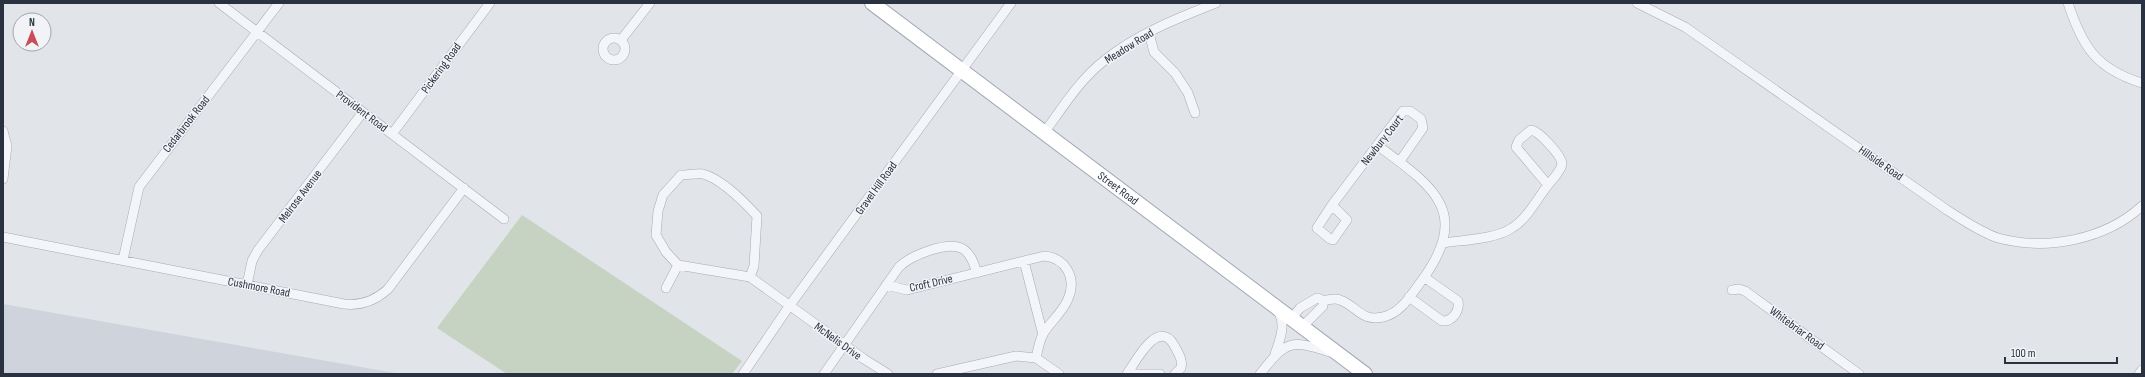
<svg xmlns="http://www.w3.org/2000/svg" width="2145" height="377" font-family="'Sofia Sans Condensed',sans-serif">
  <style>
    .built { fill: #cfd3db }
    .green { fill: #c6d3c3 }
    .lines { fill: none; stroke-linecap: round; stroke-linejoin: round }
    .minor-casing { stroke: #a6abb3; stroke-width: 10 }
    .primary-casing { stroke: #a1a8b5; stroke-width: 16 }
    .minor { stroke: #f4f5f8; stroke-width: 9 }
    .primary { stroke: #fff; stroke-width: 14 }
    .labels { text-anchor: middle; stroke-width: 3; stroke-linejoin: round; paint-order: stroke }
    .street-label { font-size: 12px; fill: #2a3140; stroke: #f1f3f7 }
  </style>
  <rect width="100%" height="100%" fill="#e1e4e9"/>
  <path class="built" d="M3 304 401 374H3Z"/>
  <path class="green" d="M522 215 742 361 732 374H507L437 328Z"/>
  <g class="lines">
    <defs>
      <path id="minor" d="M219 3 504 219
        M1637 3 1685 27 1947 210C1963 220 1980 232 1998 238 2046 251 2105 240 2142 206
        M2068 3C2082 46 2096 69 2142 83
        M1149 33 1154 52 1175 73 1188 93 1195 113
        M603 49a11 11 0 1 1 22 0a11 11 0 1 1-22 0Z
        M621 40 650 3
        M1531 130C1539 131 1562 156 1562 164 1561 171 1552 180 1548 185L1516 147 1519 140Z
        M3 131 7 146 3 179
        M1044 133C1063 107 1080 79 1105 60 1137 34 1178 18 1216 3
        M392 134 490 3
        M1332 205 1403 111H1410L1421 119 1423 128 1400 161
        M1332 205 1347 220 1333 240 1330 239 1317 228Z
        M3 237 344 304C361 306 376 300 388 289L464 188
        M1443 243C1463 240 1496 239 1512 228 1527 219 1537 199 1548 185
        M123 260 139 187 279 3
        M1024 261 1043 335
        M750 277 754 266 757 216C744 202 722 179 703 174 697 173 688 175 681 175L663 195 658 211 656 235 666 252 678 265 750 277 864 359 888 374
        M247 285 252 261 258 250 363 112
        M886 285 907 290 1044 256C1066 258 1077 278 1068 299 1063 312 1050 322 1043 334 1039 342 1038 350 1036 358
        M666 288 678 265
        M1732 290 1739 289 1745 291 1859 374
        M1409 297 1442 321C1452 322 1460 311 1458 301L1424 277
        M1291 319 1300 308 1317 298C1319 298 1321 300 1323 300 1328 301 1333 297 1340 300 1357 306 1361 322 1383 317 1401 313 1410 296 1420 283 1473 212 1434 187 1377 145
        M1302 327 1323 306V300
        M1275 354C1280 340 1287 323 1277 310
        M743 374 790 305 1011 3
        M824 374 899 267C910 256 948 240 963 249 971 254 974 264 977 273
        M937 374 1016 356 1036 358 1059 374
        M1127 374C1136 361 1158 318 1174 345 1178 353 1183 359 1181 368L1175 374
        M1136 374H1160
        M1260 374C1286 341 1290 339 1330 352
        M2139 374 2142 370"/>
      <g id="primary">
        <path id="s1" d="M872 3 1365 374"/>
      </g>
    </defs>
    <use href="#minor" class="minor-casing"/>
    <use href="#primary" class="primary-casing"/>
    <use href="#minor" class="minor"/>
    <use href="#primary" class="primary"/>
  </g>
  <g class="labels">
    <g class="street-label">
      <text transform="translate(1129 46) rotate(-32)" y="4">Meadow Road</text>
      <text transform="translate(441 68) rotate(-54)" y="4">Pickering Road</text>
      <text transform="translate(362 111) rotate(37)" y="4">Provident Road</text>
      <text transform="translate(186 124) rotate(-52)" y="4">Cedarbrook Road</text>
      <text transform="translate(1382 140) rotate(-52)" y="4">Newbury Court</text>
      <text transform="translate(1881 163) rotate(35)" y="4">Hillside Road</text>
      <text transform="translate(876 188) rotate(-54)" y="4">Gravel Hill Road</text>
      <text dy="4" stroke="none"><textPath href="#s1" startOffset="308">Street Road</textPath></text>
      <text transform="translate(300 196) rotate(-53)" y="4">Melrose Avenue</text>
      <text transform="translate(931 283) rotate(-13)" y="4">Croft Drive</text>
      <text transform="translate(259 287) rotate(11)" y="4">Cushmore Road</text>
      <text transform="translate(1797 328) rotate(36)" y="4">Whitebriar Road</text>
      <text transform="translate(838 341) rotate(36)" y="4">McNelis Drive</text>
    </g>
  </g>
  <rect width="2145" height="377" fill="none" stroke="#2a3140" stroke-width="8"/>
  <g transform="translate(32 32)"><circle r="19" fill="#f1f3f7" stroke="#a1a5ae"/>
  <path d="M0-3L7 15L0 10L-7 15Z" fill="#c94c59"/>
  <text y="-6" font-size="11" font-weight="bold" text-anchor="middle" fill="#2a3140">N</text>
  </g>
  <path d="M2005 357v6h112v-6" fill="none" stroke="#2a3140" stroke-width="2"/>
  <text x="2011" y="357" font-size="12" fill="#2a3140" stroke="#f1f3f7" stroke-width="3" paint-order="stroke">100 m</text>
</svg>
